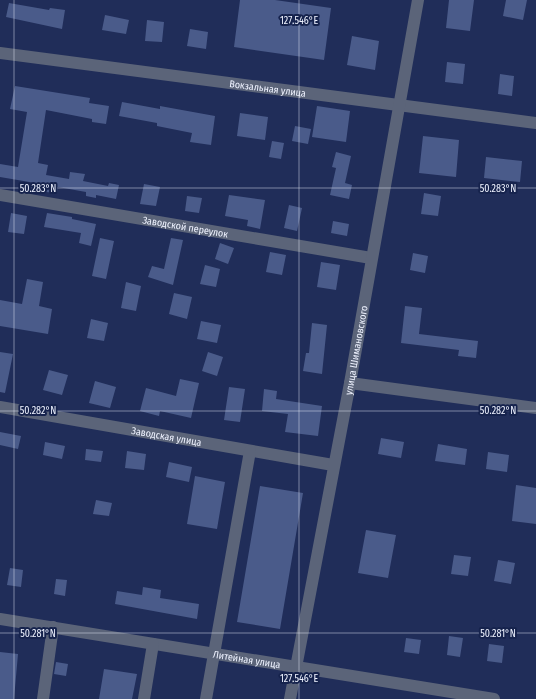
<svg xmlns="http://www.w3.org/2000/svg" width="536" height="699" font-family="'Fira Sans Condensed',sans-serif">
  <style>
    .building { fill: #4a5b8a }
    .lines { fill: none; stroke-linecap: round; stroke-linejoin: round }
    .minor { stroke: #5b6479; stroke-width: 12 }
    .ticks { fill: none; stroke: #eff3ff; stroke-width: 1; stroke-opacity: 0.45 }
    .labels { text-anchor: middle; stroke-width: 4; stroke-linejoin: round; paint-order: stroke }
    .street-label { font-size: 10px; fill: #eff3ff; stroke: #16234d }
    .ticks-label { font-size: 10px; text-anchor: middle; fill: #eff3ff; stroke: #16234d; stroke-width: 4; stroke-linejoin: round; paint-order: stroke }
  </style>
  <rect width="100%" height="100%" fill="#202d59"/>
  <path class="building" d="M240 0H275L331 8 324 60 234 47Z
    M449 0H474L470 31 446 28Z
    M506 0H527L523 20 503 16Z
    M9 3 49 10 50 8 65 10 62 29 6 17Z
    M105 15 129 20 126 34 102 30Z
    M147 20 164 22 162 42 145 41Z
    M190 29 208 32 206 49 187 46Z
    M352 36 379 41 375 70 347 65Z
    M447 62 465 64 463 84 445 82Z
    M500 74 514 76 512 96 498 94Z
    M15 86 90 98 89 103 109 106 106 124 92 122V119L46 110 38 163 48 165 46 175 69 179 70 172 85 174 83 181 108 186 109 183 119 185 116 199 96 195V198L86 196V192L58 187 57 193 46 192 47 185 0 177V164L18 167 27 112 10 109Z
    M122 102 160 109V106L215 116 211 145 190 142 192 133 157 126V123L119 116Z
    M317 106 350 111 346 142 312 137Z
    M240 113 268 117 265 140 237 136Z
    M295 126 311 129 308 144 292 141Z
    M423 136 459 140 456 177 419 173Z
    M272 141 284 143 281 159 269 157Z
    M336 152 351 156 345 183 352 185 349 199 330 195 336 168 332 167Z
    M486 157 522 161 520 182 484 178Z
    M144 184 160 187 156 206 140 204Z
    M424 193 441 196 438 216 421 214Z
    M229 195 265 200 260 229 247 226 248 220 225 216Z
    M187 196 202 198 199 213 185 211Z
    M289 205 302 208 297 231 284 228Z
    M11 213 27 216 24 234 8 232Z
    M47 213 72 217V219L96 224 91 246 79 243 81 233 44 227Z
    M333 221 349 224 347 236 331 233Z
    M100 238 114 241 106 279 92 276Z
    M171 238 183 240 173 285 148 277 152 266 164 269Z
    M220 243 234 248 228 264 215 259Z
    M270 252 286 255 282 275 266 272Z
    M413 253 428 256 425 273 410 270Z
    M321 262 340 265 336 290 317 287Z
    M205 265 220 269 216 287 200 284Z
    M27 279 43 282 39 306 52 309 48 334 0 326V300L22 304Z
    M126 282 141 286 136 311 121 308Z
    M174 293 192 297 187 319 169 314Z
    M405 306 422 308 419 334 478 341 476 358 458 356 459 350 401 343Z
    M91 319 108 323 104 341 87 338Z
    M201 321 221 325 217 343 197 339Z
    M312 323 327 325 322 374 303 371 306 353H309Z
    M0 352 13 354 5 393 0 392Z
    M208 352 223 357 217 376 202 371Z
    M49 370 68 375 62 395 43 390Z
    M180 379 199 383 191 418 160 411 159 416 140 411 146 388 176 396Z
    M95 381 116 387 110 408 89 403Z
    M229 387 245 389 240 422 224 420Z
    M264 389 277 391 276 399 322 406 318 436 285 432 288 414 262 411Z
    M0 432 21 436 18 449 0 445Z
    M381 438 404 442 401 458 378 454Z
    M45 442 65 446 62 459 43 455Z
    M438 444 467 449 465 465 435 461Z
    M86 449 103 451 101 462 85 460Z
    M127 451 146 454 144 470 125 468Z
    M488 452 509 455 507 472 486 469Z
    M169 462 192 467 189 482 166 477Z
    M195 476 225 482 217 529 187 524Z
    M516 485 536 488V524L512 521Z
    M260 486 303 493 280 629 237 622Z
    M96 500 112 503 109 516 93 514Z
    M366 530 396 535 388 578 358 573Z
    M454 555 471 557 468 576 451 574Z
    M498 560 515 563 511 584 494 581Z
    M10 568 23 570 21 587 7 585Z
    M56 579 67 580 65 596 54 594Z
    M143 587 161 590 160 598 199 604 197 619 115 604 117 591 142 595Z
    M449 636 463 638 460 657 447 655Z
    M406 638 421 640 419 654 404 652Z
    M489 644 504 646 502 663 487 661Z
    M0 652 18 654 14 699H0Z
    M56 662 68 664 66 676 54 674Z
    M104 669 137 674 132 699H99Z"/>
  <g class="lines">
    <g class="minor">
      <path id="s1" d="M0 53 536 123"/>
      <path id="s2" d="M0 195 371 258"/>
      <path d="M350 383 536 408"/>
      <path id="s3" d="M0 407 333 465"/>
      <path id="s4" d="M0 619 494 699"/>
      <path d="M43 699 53 627"/>
      <path d="M144 699 153 644"/>
      <path d="M206 699 250 451"/>
      <path id="s5" d="M290 699 350 383 418 0"/>
    </g>
  </g>
  <path class="ticks" d="M14 0V699M299 0V699M0 188H536M0 411H536M0 633H536"/>
  <g class="labels">
    <g class="street-label">
      <text dy="4" stroke="none"><textPath href="#s1" startOffset="270">Вокзальная улица</textPath></text>
      <text dy="4" stroke="none"><textPath href="#s2" startOffset="188">Заводской переулок</textPath></text>
      <text dy="4" stroke="none"><textPath href="#s5" startOffset="355">улица Шимановского</textPath></text>
      <text dy="4" stroke="none"><textPath href="#s3" startOffset="169">Заводская улица</textPath></text>
      <text dy="4" stroke="none"><textPath href="#s4" startOffset="250">Литейная улица</textPath></text>
    </g>
  </g>
  <g class="ticks-label">
    <text x="299" y="24">127.546°E</text>
    <text x="38" y="192">50.283°N</text>
    <text x="498" y="192">50.283°N</text>
    <text x="38" y="414">50.282°N</text>
    <text x="498" y="414">50.282°N</text>
    <text x="38" y="637">50.281°N</text>
    <text x="498" y="637">50.281°N</text>
    <text x="299" y="682">127.546°E</text>
  </g>
</svg>
